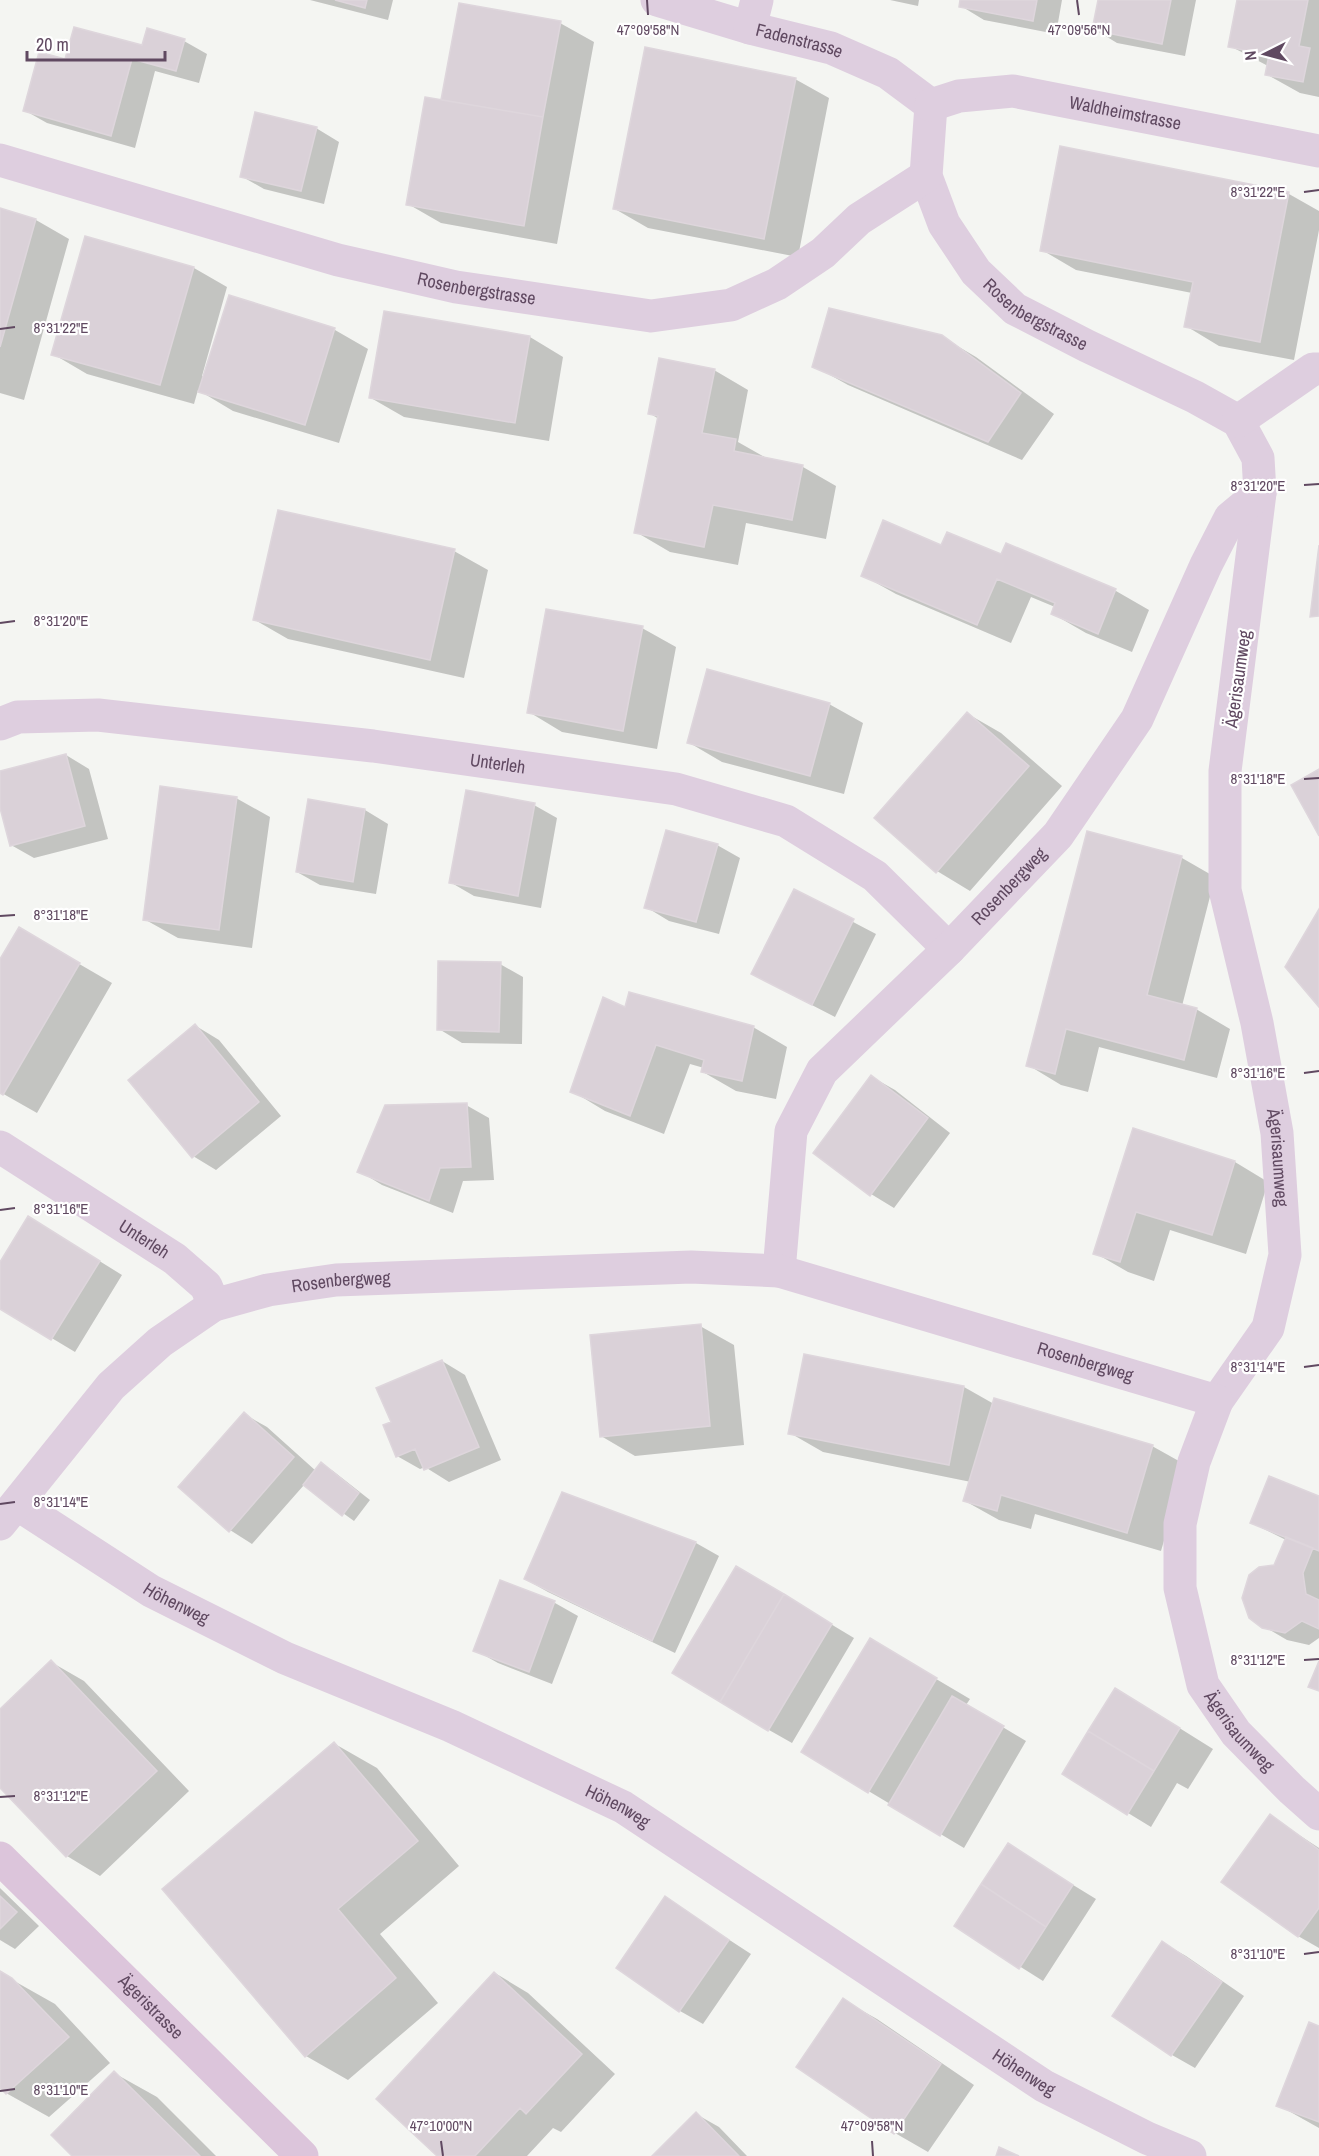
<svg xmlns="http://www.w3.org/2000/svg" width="1319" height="2156" font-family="'Archivo Narrow',sans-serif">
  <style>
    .shadow { fill: #0003 }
    .building { fill: #dad1d8; stroke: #ded6dc; stroke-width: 1.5 }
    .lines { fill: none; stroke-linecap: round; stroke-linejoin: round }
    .minor { stroke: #decedf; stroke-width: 33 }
    .secondary { stroke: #dcc5db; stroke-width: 33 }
    .ticks { fill: none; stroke: #604961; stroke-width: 2 }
    .labels { text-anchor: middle; stroke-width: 4.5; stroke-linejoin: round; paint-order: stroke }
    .street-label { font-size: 18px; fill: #604961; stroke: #fff }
    .ticks-label { font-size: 15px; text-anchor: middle; fill: #604961; stroke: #fff; stroke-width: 4.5; stroke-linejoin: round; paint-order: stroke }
  </style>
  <rect width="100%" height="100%" fill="#f4f5f2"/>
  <path class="shadow" d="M310 0H393L388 20Z
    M890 0H919L918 6Z
    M962 0H1062L1056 34 984 20 961 6Z
    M1100 0H1196L1185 56 1117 43 1094 29Z
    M1239 0H1319V97L1300 93 1266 74 1268 66 1230 46Z
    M560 23 594 42 557 244 441 223 408 204 442 101Z
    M184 41 207 54 199 83 155 71 135 148 47 123 24 110 66 61Z
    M795 79 829 98 798 257 648 228 615 209Z
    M316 128 339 142 324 204 264 189 241 176Z
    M1062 148 1289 194 1319 211V230L1294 360 1219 346 1186 326 1192 293 1076 270 1042 250Z
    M0 210 36 220 69 239 24 400 0 393Z
    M194 268 227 287 202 376 204 377 230 297 335 330 368 349 339 443 233 411 198 390 194 404 87 374 53 354Z
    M530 337 563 357 549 441 404 417 371 398Z
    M942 337 976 357 1054 414 1022 460 848 385 814 366Z
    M714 370 748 390 738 442 770 460 803 467 836 486 826 539 746 523 738 565 670 552 636 532 659 419 649 413Z
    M1007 545 1116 591 1149 610 1132 652 1086 633 1053 614 1055 607 1031 597 1011 643 896 594 862 575 942 547 1002 556Z
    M454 551 488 570 464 678 288 639 255 620Z
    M642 628 676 647 657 749 562 732 529 712Z
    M829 704 863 723 844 794 722 762 688 742Z
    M968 714 1001 733 1062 786 970 891 937 871Z
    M66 755 89 769 108 839 34 858 11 845 0 802V773Z
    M236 798 270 817 252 948 178 938 144 919Z
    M534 805 557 818 541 908 474 896 450 882Z
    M365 810 388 824 376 894 320 885 297 872Z
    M1088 833 1182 858 1215 877 1182 1006 1196 1009 1230 1029 1217 1078 1099 1047 1088 1092 1061 1085 1028 1065Z
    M717 845 740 858 719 934 669 921 646 907Z
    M794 891 876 934 835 1017 775 986Z
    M19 929 112 983 37 1113 0 1092V962Z
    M500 964 523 977 522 1044 462 1043 439 1029Z
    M626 1009 753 1027 787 1047 776 1099 736 1091 703 1072 704 1068 690 1064 664 1134 605 1111 572 1091Z
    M196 1026 219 1040 281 1116 216 1170 193 1156Z
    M872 1077 895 1090 950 1133 894 1208 871 1194Z
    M466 1105 489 1118 494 1180 463 1181 453 1213 382 1185 359 1171Z
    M1134 1130 1235 1162 1268 1182 1246 1254 1170 1230 1154 1281 1128 1272 1095 1253Z
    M51 1231 122 1275 75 1352 0 1307V1264Z
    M700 1326 734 1345 744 1445 635 1456 601 1436Z
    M805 1356 964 1387 994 1404 1152 1446 1186 1465 1161 1551 1035 1514 1031 1529 999 1520 965 1501 971 1482 823 1452 790 1433Z
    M442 1361 465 1375 501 1460 449 1482 425 1467 420 1469 397 1456 393 1422Z
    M244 1414 267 1427 316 1471 322 1464 333 1471 370 1500 354 1521 304 1485 252 1544 230 1530Z
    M562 1494 696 1543 719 1556 675 1653 548 1592 525 1579Z
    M1319 1498V1638L1309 1645 1287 1640 1263 1626 1275 1566 1286 1540 1252 1523Z
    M759 1581 854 1638 792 1743 769 1730Z
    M500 1582 555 1603 578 1616 552 1684 498 1663 475 1650Z
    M904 1660 970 1699 966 1705 1026 1741 964 1848 803 1752Z
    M51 1662 84 1681 189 1791 100 1876 67 1856 0 1786V1711Z
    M1149 1709 1213 1749 1188 1789 1177 1783 1151 1827 1064 1774Z
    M335 1744 377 1768 459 1866 380 1934 438 2003 348 2080 306 2056Z
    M1270 1816 1319 1848V1948L1298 1936Z
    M1008 1845 1096 1899 1043 1981 956 1926Z
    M0 1888 39 1926 15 1949 0 1940Z
    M665 1898 751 1954 703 2024 680 2011 618 1968Z
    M1163 1943 1186 1956 1244 1996 1195 2068 1172 2055 1114 2015Z
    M0 1973 55 2004 110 2063 49 2117 6 2093 0 2086Z
    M495 1973 528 1993 615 2074 561 2132 553 2128 527 2156H439Z
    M843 2000 877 2019 974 2085 928 2152 895 2133 798 2067Z
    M1319 2028V2128L1278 2105Z
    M114 2073 157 2097 216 2156H74Z
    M696 2114 719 2127 747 2156H654Z"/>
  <path class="building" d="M335 0H367L365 8Z
    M960 0H1037L1033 21 959 7Z
    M1098 0H1171L1162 44 1092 30Z
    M1237 0H1308L1299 46 1310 48 1303 82 1265 75 1269 55 1228 47Z
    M459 3 561 21 543 117 441 100Z
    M74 27 142 45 147 28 185 39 176 71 132 59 111 136 23 111 39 52 65 59Z
    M645 47 796 78 764 239 613 209Z
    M425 97 543 117 524 226 406 205Z
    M255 112 317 127 301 191 240 177Z
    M1060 146 1289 192 1260 342 1184 327 1193 282 1040 251Z
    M0 208 36 219 0 347Z
    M85 236 194 267 160 385 51 355Z
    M229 295 335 328 305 425 198 392Z
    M829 308 942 335 1021 393 988 442 812 367Z
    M384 311 530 336 515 423 369 398Z
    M659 358 715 369 702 433 736 439 734 451 803 465 792 520 713 505 704 547 634 533 658 416 648 414Z
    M278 510 455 549 430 660 253 620Z
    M883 520 941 545 947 532 1001 554 1006 543 1116 589 1098 634 1051 614 1055 603 997 579 977 625 861 576Z
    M1319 545V616L1310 617Z
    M546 609 643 626 623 731 527 713Z
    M707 669 830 703 810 776 687 743Z
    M967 712 1029 766 936 873 874 818Z
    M66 754 85 826 10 846 0 808V771Z
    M1319 769V836L1291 785Z
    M160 786 237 797 219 930 143 920Z
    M466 790 535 803 518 896 449 883Z
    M308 799 365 809 353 882 296 872Z
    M666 830 718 844 696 922 644 908Z
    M1087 831 1182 856 1147 995 1197 1008 1184 1060 1066 1029 1055 1074 1026 1066Z
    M794 889 854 919 812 1005 751 974Z
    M1319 909V1007L1285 967Z
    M19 927 80 963 3 1095 0 1093V959Z
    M438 961 501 962 499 1032 437 1030Z
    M629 992 754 1026 742 1081 701 1072 704 1060 656 1045 630 1116 570 1092 603 997 625 1007Z
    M195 1024 259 1102 192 1158 128 1080Z
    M871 1075 928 1118 870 1196 813 1153Z
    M467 1103 471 1167 440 1168 429 1201 357 1172 385 1105Z
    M1133 1128 1235 1161 1212 1235 1136 1212 1120 1262 1093 1254Z
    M28 1216 100 1261 51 1340 0 1309V1262Z
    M701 1324 710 1426 600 1437 590 1335Z
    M804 1354 964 1386 949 1465 788 1434Z
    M442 1360 479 1447 424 1470 415 1449 396 1457 383 1425 391 1422 376 1388Z
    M994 1398 1153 1445 1127 1533 1001 1495 997 1511 963 1501Z
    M244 1412 294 1457 229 1532 178 1487Z
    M321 1462 359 1493 342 1516 303 1485Z
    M1269 1476 1319 1496V1551L1250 1523Z
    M562 1492 696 1542 652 1641 524 1579Z
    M1286 1537 1313 1548 1303 1573 1306 1594 1319 1600V1629L1302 1621 1285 1633 1262 1628 1249 1618 1242 1598 1249 1575 1259 1567 1274 1565Z
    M736 1566 784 1594 720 1702 672 1673Z
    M500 1580 555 1601 529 1672 473 1651Z
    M784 1594 832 1624 768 1731 720 1702Z
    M870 1638 937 1678 868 1793 801 1752Z
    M51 1660 157 1771 66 1857 0 1788V1709Z
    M1319 1661V1691L1308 1687Z
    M1115 1688 1180 1728 1154 1771 1088 1731Z
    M952 1696 1004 1726 940 1836 888 1805Z
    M1088 1731 1154 1771 1127 1815 1062 1774Z
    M334 1742 418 1841 338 1909 396 1978 305 2057 162 1889Z
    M1270 1814 1319 1850V1908L1298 1937 1221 1882Z
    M1008 1843 1073 1885 1046 1927 981 1884Z
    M981 1884 1046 1927 1019 1969 954 1926Z
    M0 1896 17 1912 0 1929Z
    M665 1896 729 1940 679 2012 616 1968Z
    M1162 1941 1222 1982 1171 2056 1112 2016Z
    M0 1971 12 1978 69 2037 6 2094 0 2088Z
    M494 1972 582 2054 526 2114 520 2108 475 2156H437L376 2099Z
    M843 1998 941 2064 894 2134 796 2067Z
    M1309 2022 1319 2026V2122L1276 2106Z
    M114 2071 200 2156H72L51 2135Z
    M696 2112 739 2156H652Z
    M999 2147 1019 2156H996Z"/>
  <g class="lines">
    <g class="minor">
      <path id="s1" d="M657 0 750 28 831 48 888 73 931 105"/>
      <path d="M750 28 757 0"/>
      <path id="s2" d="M931 105 926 176 944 224 976 272 1015 309 1087 346 1195 397 1238 421 1258 458 1260 493 1225 771V890L1257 1023 1277 1133 1285 1255 1268 1328 1217 1401 1194 1462 1180 1524V1588L1203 1685 1236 1733 1292 1790 1319 1814"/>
      <path id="s3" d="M931 105 959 96 1013 91 1319 151"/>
      <path id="s4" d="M0 160 338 260 456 287 651 316 731 305 777 284 823 253 859 219 926 176"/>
      <path d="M1238 421 1313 369H1319"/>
      <path id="s5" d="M0 724 18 717 98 715 373 746 676 789 786 821 875 876 949 949"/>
      <path id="s6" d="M0 1147 175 1259 206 1286 214 1305"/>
      <path id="s7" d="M779 1271 791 1131 822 1071 949 949 1058 835 1137 719 1206 565 1230 518 1260 493"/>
      <path id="s8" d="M17 1504 151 1591 285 1658 451 1726 623 1807 1044 2086 1147 2138 1190 2156"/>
      <path id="s9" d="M0 1524 111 1386 160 1342 214 1305 268 1290 336 1280 691 1267 779 1271 1217 1401"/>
    </g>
    <path class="secondary" id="s10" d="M0 1858 302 2156"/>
  </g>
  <path class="ticks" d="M647 0 648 15M1077 0 1079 15M1304 192 1319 190M0 329 15 327M1304 485 1319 484M0 623 15 621M1304 779 1319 778M0 916 15 915M1304 1073 1319 1071M0 1210 15 1208M1304 1367 1319 1365M0 1504 15 1502M1304 1660 1319 1659M0 1797 15 1796M1304 1954 1319 1952M0 2091 15 2089M441 2141 443 2156M872 2141 873 2156"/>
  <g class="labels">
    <g class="street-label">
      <text dy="6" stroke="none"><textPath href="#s1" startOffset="148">Fadenstrasse</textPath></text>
      <text dy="6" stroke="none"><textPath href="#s3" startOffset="198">Waldheimstrasse</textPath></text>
      <text dy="6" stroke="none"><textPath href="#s4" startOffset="494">Rosenbergstrasse</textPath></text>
      <text dy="6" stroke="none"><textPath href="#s2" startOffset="254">Rosenbergstrasse</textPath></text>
      <text transform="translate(1238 679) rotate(-82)" y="6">Ägerisaumweg</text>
      <text dy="6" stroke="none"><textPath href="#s5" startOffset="502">Unterleh</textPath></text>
      <text dy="6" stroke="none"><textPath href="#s7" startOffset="471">Rosenbergweg</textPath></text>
      <text dy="6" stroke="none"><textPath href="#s2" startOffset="1233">Ägerisaumweg</textPath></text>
      <text dy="6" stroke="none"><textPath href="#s6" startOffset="171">Unterleh</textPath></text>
      <text dy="6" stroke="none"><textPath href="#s9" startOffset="438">Rosenbergweg</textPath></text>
      <text dy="6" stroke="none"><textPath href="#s9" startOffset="1196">Rosenbergweg</textPath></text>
      <text dy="6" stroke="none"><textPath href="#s8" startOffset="188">Höhenweg</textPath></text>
      <text dy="6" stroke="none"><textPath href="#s2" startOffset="1846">Ägerisaumweg</textPath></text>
      <text dy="6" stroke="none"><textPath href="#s8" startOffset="674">Höhenweg</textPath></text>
      <text dy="6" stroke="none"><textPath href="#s10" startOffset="212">Ägeristrasse</textPath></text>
      <text dy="6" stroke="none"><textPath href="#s8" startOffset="1160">Höhenweg</textPath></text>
    </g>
  </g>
  <g class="ticks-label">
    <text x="648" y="35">47°09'58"N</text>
    <text x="1079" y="35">47°09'56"N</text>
    <text x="1258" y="197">8°31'22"E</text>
    <text x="61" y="333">8°31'22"E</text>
    <text x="1258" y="491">8°31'20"E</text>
    <text x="61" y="626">8°31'20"E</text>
    <text x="1258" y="784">8°31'18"E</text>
    <text x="61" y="920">8°31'18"E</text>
    <text x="1258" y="1078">8°31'16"E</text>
    <text x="61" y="1214">8°31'16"E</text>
    <text x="1258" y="1372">8°31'14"E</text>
    <text x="61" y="1507">8°31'14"E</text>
    <text x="1258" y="1665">8°31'12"E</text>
    <text x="61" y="1801">8°31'12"E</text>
    <text x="1258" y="1959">8°31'10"E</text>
    <text x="61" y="2095">8°31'10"E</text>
    <text x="441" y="2131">47°10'00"N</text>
    <text x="872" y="2131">47°09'58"N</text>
  </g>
  <g transform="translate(1265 54) rotate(264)" stroke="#ffffff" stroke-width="4.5" paint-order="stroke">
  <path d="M0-4.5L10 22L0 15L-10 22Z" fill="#604961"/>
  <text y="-9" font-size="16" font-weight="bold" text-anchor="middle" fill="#604961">N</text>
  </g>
  <path d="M27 51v9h138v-9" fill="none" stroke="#604961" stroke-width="3"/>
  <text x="36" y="51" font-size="18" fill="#604961" stroke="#ffffff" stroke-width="4.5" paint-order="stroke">20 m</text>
</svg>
